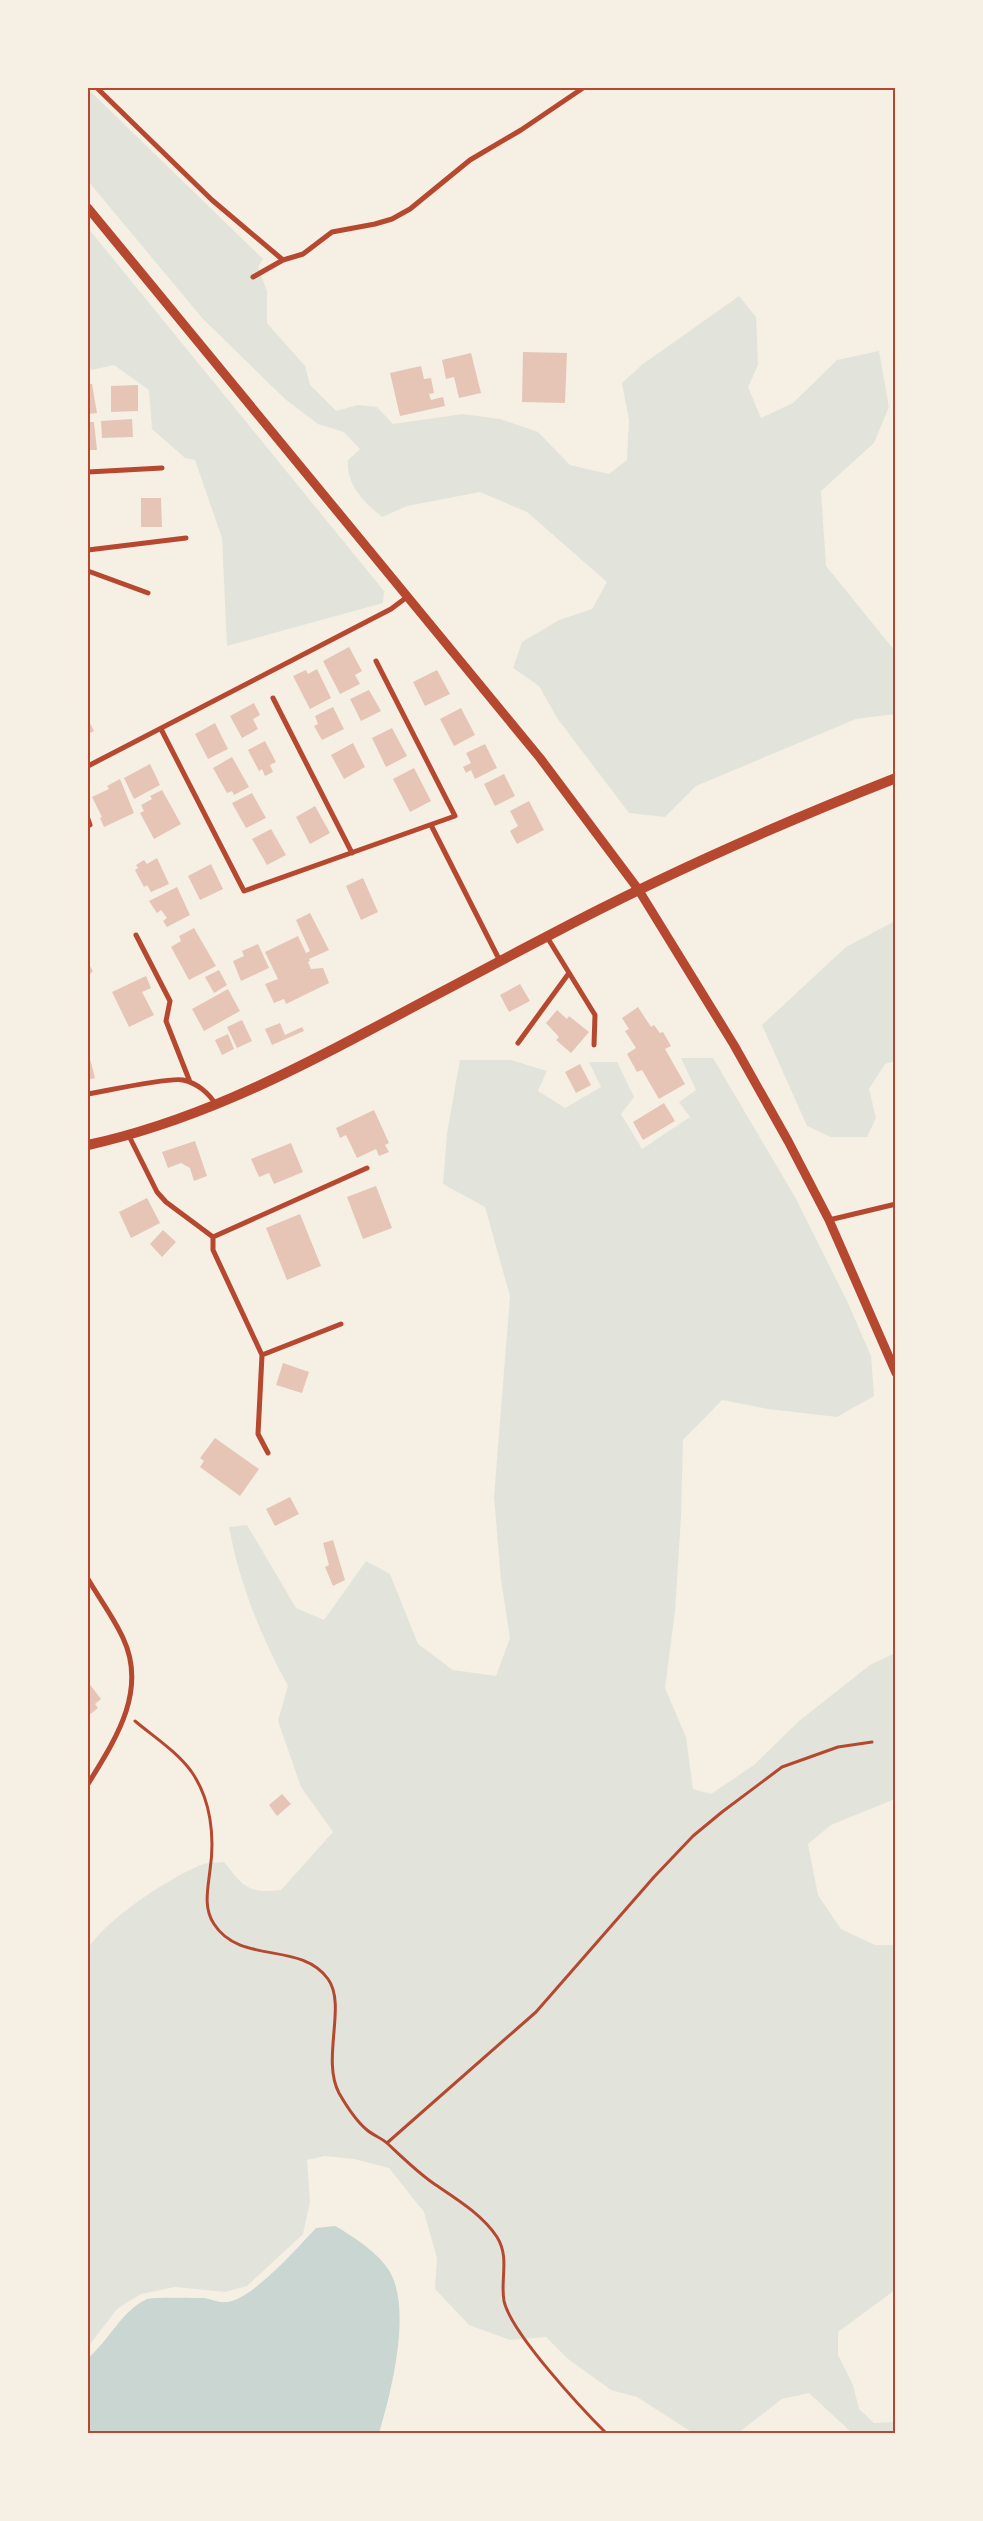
<svg xmlns="http://www.w3.org/2000/svg" width="983" height="2521" font-family="Jost,sans-serif">
  <style>
    .green { fill: #e2e4dc }
    .water { fill: #c9d6d2 }
    .building { fill: #e6c5b7 }
    .lines { fill: none; stroke-linecap: round; stroke-linejoin: round }
    .path { stroke: #b5482f; stroke-width: 3 }
    .minor { stroke: #b5482f; stroke-width: 5 }
    .tertiary { stroke: #b5482f; stroke-width: 9 }
    .secondary { stroke: #b5482f; stroke-width: 10 }
    .neatline { fill: none; stroke: #b5482f; stroke-width: 2 }
  </style>
  <rect width="100%" height="100%" fill="#f6efe4"/>
  <path class="green" d="M88 89 263 259 258 267 267 291V323L305 366 310 385 336 411 358 405 377 407 393 424 463 414 500 419 538 432 570 465 609 474 627 460 629 420 622 383 643 364 739 296 756 317 758 365 748 387 761 418 793 403 837 360 879 351 889 407 874 443 821 491 826 566 895 651V714L856 719 696 786 665 817 629 813 557 718 539 686 513 668 522 642 559 620 592 609 607 582 527 512 480 492 407 506 382 517C364 502 346 485 348 460L360 449 344 432 318 424 285 399 203 319 88 181Z
    M88 228 384 591 383 603 227 646 222 538 195 460 185 458 152 429 149 390 114 365 91 370 88 364Z
    M895 921V1061L885 1064 869 1089 876 1118 867 1137H831L807 1126 762 1025 846 947Z
    M681 1058H713L795 1197 848 1303 871 1356 874 1396 837 1417 768 1409 722 1400 683 1440 681 1517 675 1611 665 1688 686 1737 693 1789 711 1794 754 1765 799 1721 870 1665 895 1653V1799L831 1825 808 1844 818 1895 841 1929 875 1945H895V2290L838 2332V2355L853 2385 859 2409 874 2423 895 2422V2433H852L809 2393 782 2399 738 2433 690 2431 637 2397 611 2390 568 2359 546 2337 510 2340 469 2325 435 2289 437 2258 424 2212 389 2168 354 2159 325 2156 307 2160 310 2202 303 2234 247 2286 225 2292 175 2287 141 2294 117 2309 88 2347V1948C110 1917 165 1880 201 1865 207 1862 216 1863 224 1862 244 1887 248 1894 281 1890L333 1832 301 1787 278 1721 288 1686C261 1637 239 1582 229 1527L247 1525 296 1608 324 1620 366 1561 390 1574 418 1644 453 1670 496 1676 510 1638 501 1580 494 1497 510 1296 485 1207 443 1184 447 1133 460 1060H511L547 1071 538 1091 565 1108 601 1087 589 1062H617L634 1097 621 1114 642 1149 690 1117 679 1102 696 1090Z"/>
  <path class="water" d="M335 2226C354 2237 379 2253 390 2272 412 2311 391 2393 379 2433H88V2358C109 2341 121 2311 147 2299 152 2297 195 2298 204 2298 211 2299 219 2303 226 2302 251 2301 299 2246 316 2228Z"/>
  <path class="building" d="M523 352 567 353 565 403 522 402Z
    M471 353 481 393 459 398 454 377 446 379 442 360Z
    M421 366 424 379 431 378 434 393 429 394 431 400 443 397 445 406 400 416 390 373Z
    M88 384H92L97 413 88 414Z
    M138 385V411L111 412V386Z
    M132 419 133 437 102 438 101 421Z
    M88 422H94L97 450H88Z
    M141 498H161L162 527H141Z
    M349 647 362 671 355 675 360 684 340 694 323 661Z
    M317 669 331 698 310 709 293 676 306 670 308 674Z
    M437 670 450 694 425 706 413 682Z
    M369 690 381 711 361 721 350 699Z
    M254 703 260 715 253 719 258 729 242 738 230 716Z
    M333 707 344 729 322 740 314 726 318 724 315 716Z
    M461 708 475 735 454 746 440 719Z
    M88 719 94 731 88 734Z
    M215 723 228 749 208 759 195 734Z
    M392 728 407 756 386 767 372 738Z
    M265 741 276 762 270 765 273 772 265 776 262 769 259 771 248 750Z
    M353 743 365 767 344 779 331 755Z
    M485 744 497 768 475 779 471 770 466 773 463 767 471 763 466 753Z
    M232 757 249 787 234 795 232 791 227 793 213 768Z
    M150 764 160 785 134 799 124 778Z
    M414 768 431 801 410 812 393 779Z
    M504 774 515 796 495 806 484 784Z
    M120 779 134 813 104 827 100 818 102 817 92 797 109 789 107 786Z
    M162 790 181 824 154 839 140 813 144 811 141 805 152 799 150 796Z
    M252 793 266 818 246 828 232 803Z
    M529 801 544 830 517 844 510 831 518 826 510 811Z
    M315 806 330 833 310 844 296 817Z
    M271 829 286 855 267 865 252 839Z
    M157 858 169 884 151 892 147 885 144 887 135 870 138 868 136 865 144 860 147 864Z
    M211 864 223 889 200 900 188 876Z
    M363 878 378 912 361 920 346 886Z
    M177 887 190 915 167 927 163 921 167 918 161 910 157 913 149 901Z
    M310 913 329 950 309 959 310 961 308 962 311 969 323 968 329 983 286 1004 284 999 274 1003 265 984 278 979 265 952 298 936 306 953 310 951 296 920Z
    M194 928 216 966 189 980 171 947 181 941 179 936Z
    M258 944 269 968 241 981 233 961 244 956 242 951Z
    M88 963 93 971 88 976Z
    M219 970 227 985 214 993 205 977Z
    M146 976 151 988 142 992 154 1015 129 1027 112 992Z
    M520 984 530 1001 509 1012 500 995Z
    M228 989 240 1011 204 1031 192 1009Z
    M638 1007 651 1027 654 1025 660 1033 663 1032 671 1046 665 1049 685 1084 659 1099 642 1070 637 1072 627 1054 636 1048 625 1031 629 1029 622 1018Z
    M557 1010 567 1019 569 1016 589 1032 571 1053 556 1040 559 1037 546 1023Z
    M242 1020 252 1041 237 1048 227 1027Z
    M280 1023 285 1035 302 1027 304 1031 272 1045 265 1029Z
    M228 1034 234 1049 222 1055 215 1040Z
    M88 1051 95 1078 88 1080Z
    M580 1064 591 1085 576 1093 565 1072Z
    M664 1103 675 1121 643 1140 633 1122Z
    M374 1110 389 1143 385 1145 389 1152 379 1156 376 1149 357 1158 346 1135 340 1138 336 1128Z
    M195 1141 207 1176 194 1181 190 1168 181 1163 168 1168 162 1152Z
    M291 1143 303 1172 274 1184 269 1173 259 1177 251 1159Z
    M376 1186 392 1228 363 1239 347 1197Z
    M147 1198 160 1223 131 1238 119 1212Z
    M300 1214 321 1266 287 1280 266 1228Z
    M163 1230 176 1242 162 1257 150 1244Z
    M283 1363 309 1372 302 1393 276 1385Z
    M215 1438 259 1469 240 1496 200 1467 204 1461 200 1458Z
    M290 1497 299 1514 275 1526 266 1509Z
    M333 1540 345 1580 333 1586 325 1567 329 1565 323 1543Z
    M88 1682 101 1699 95 1704 98 1708 88 1716Z
    M282 1794 291 1804 277 1816 269 1805Z"/>
  <g class="lines">
    <path class="path" d="M135 1721C154 1737 176 1751 191 1771 211 1799 215 1837 210 1870 208 1888 203 1908 214 1924 240 1965 301 1941 328 1979 347 2005 321 2059 339 2093 347 2107 355 2120 367 2130 373 2135 381 2138 387 2143 402 2157 416 2171 433 2183 455 2198 482 2214 497 2237 510 2258 500 2279 504 2301 511 2333 582 2409 607 2434
      M387 2143 536 2012 654 1877 693 1836 722 1812 782 1767 838 1747 872 1742"/>
    <path class="minor" d="M97 88 212 200 283 260
      M253 277 283 260 303 254 332 232 375 224 392 219 410 209 470 160 521 130 583 88
      M88 472 162 468
      M88 550 186 538
      M88 571 148 593
      M273 698 352 853
      M161 729 244 891 455 816 376 661
      M88 766 391 609 407 597
      M88 819 90 825
      M431 825 500 961
      M136 935 170 1001 166 1021 190 1082
      M547 937 595 1015 594 1045
      M518 1043 569 973
      M88 1094C106 1091 169 1077 183 1080 197 1083 209 1093 216 1105
      M129 1136 157 1192 166 1202 213 1237
      M829 1220 896 1204
      M213 1237V1250L262 1355 258 1434 268 1453
      M213 1237 367 1168
      M262 1355 341 1324
      M88 1579C99 1598 114 1618 123 1638 148 1691 115 1740 88 1784"/>
    <path class="tertiary" d="M88 208 540 758 638 889 734 1045 788 1141 829 1220 896 1373"/>
    <path class="secondary" d="M88 1145C188 1123 278 1079 368 1031 427 1000 486 968 546 937 659 877 776 825 896 778"/>
  </g>
  <rect width="983" height="2521" fill="none" stroke="#f6efe4" stroke-width="178"/>
  <rect x="89" y="89" width="805" height="2343" class="neatline"/>
</svg>
